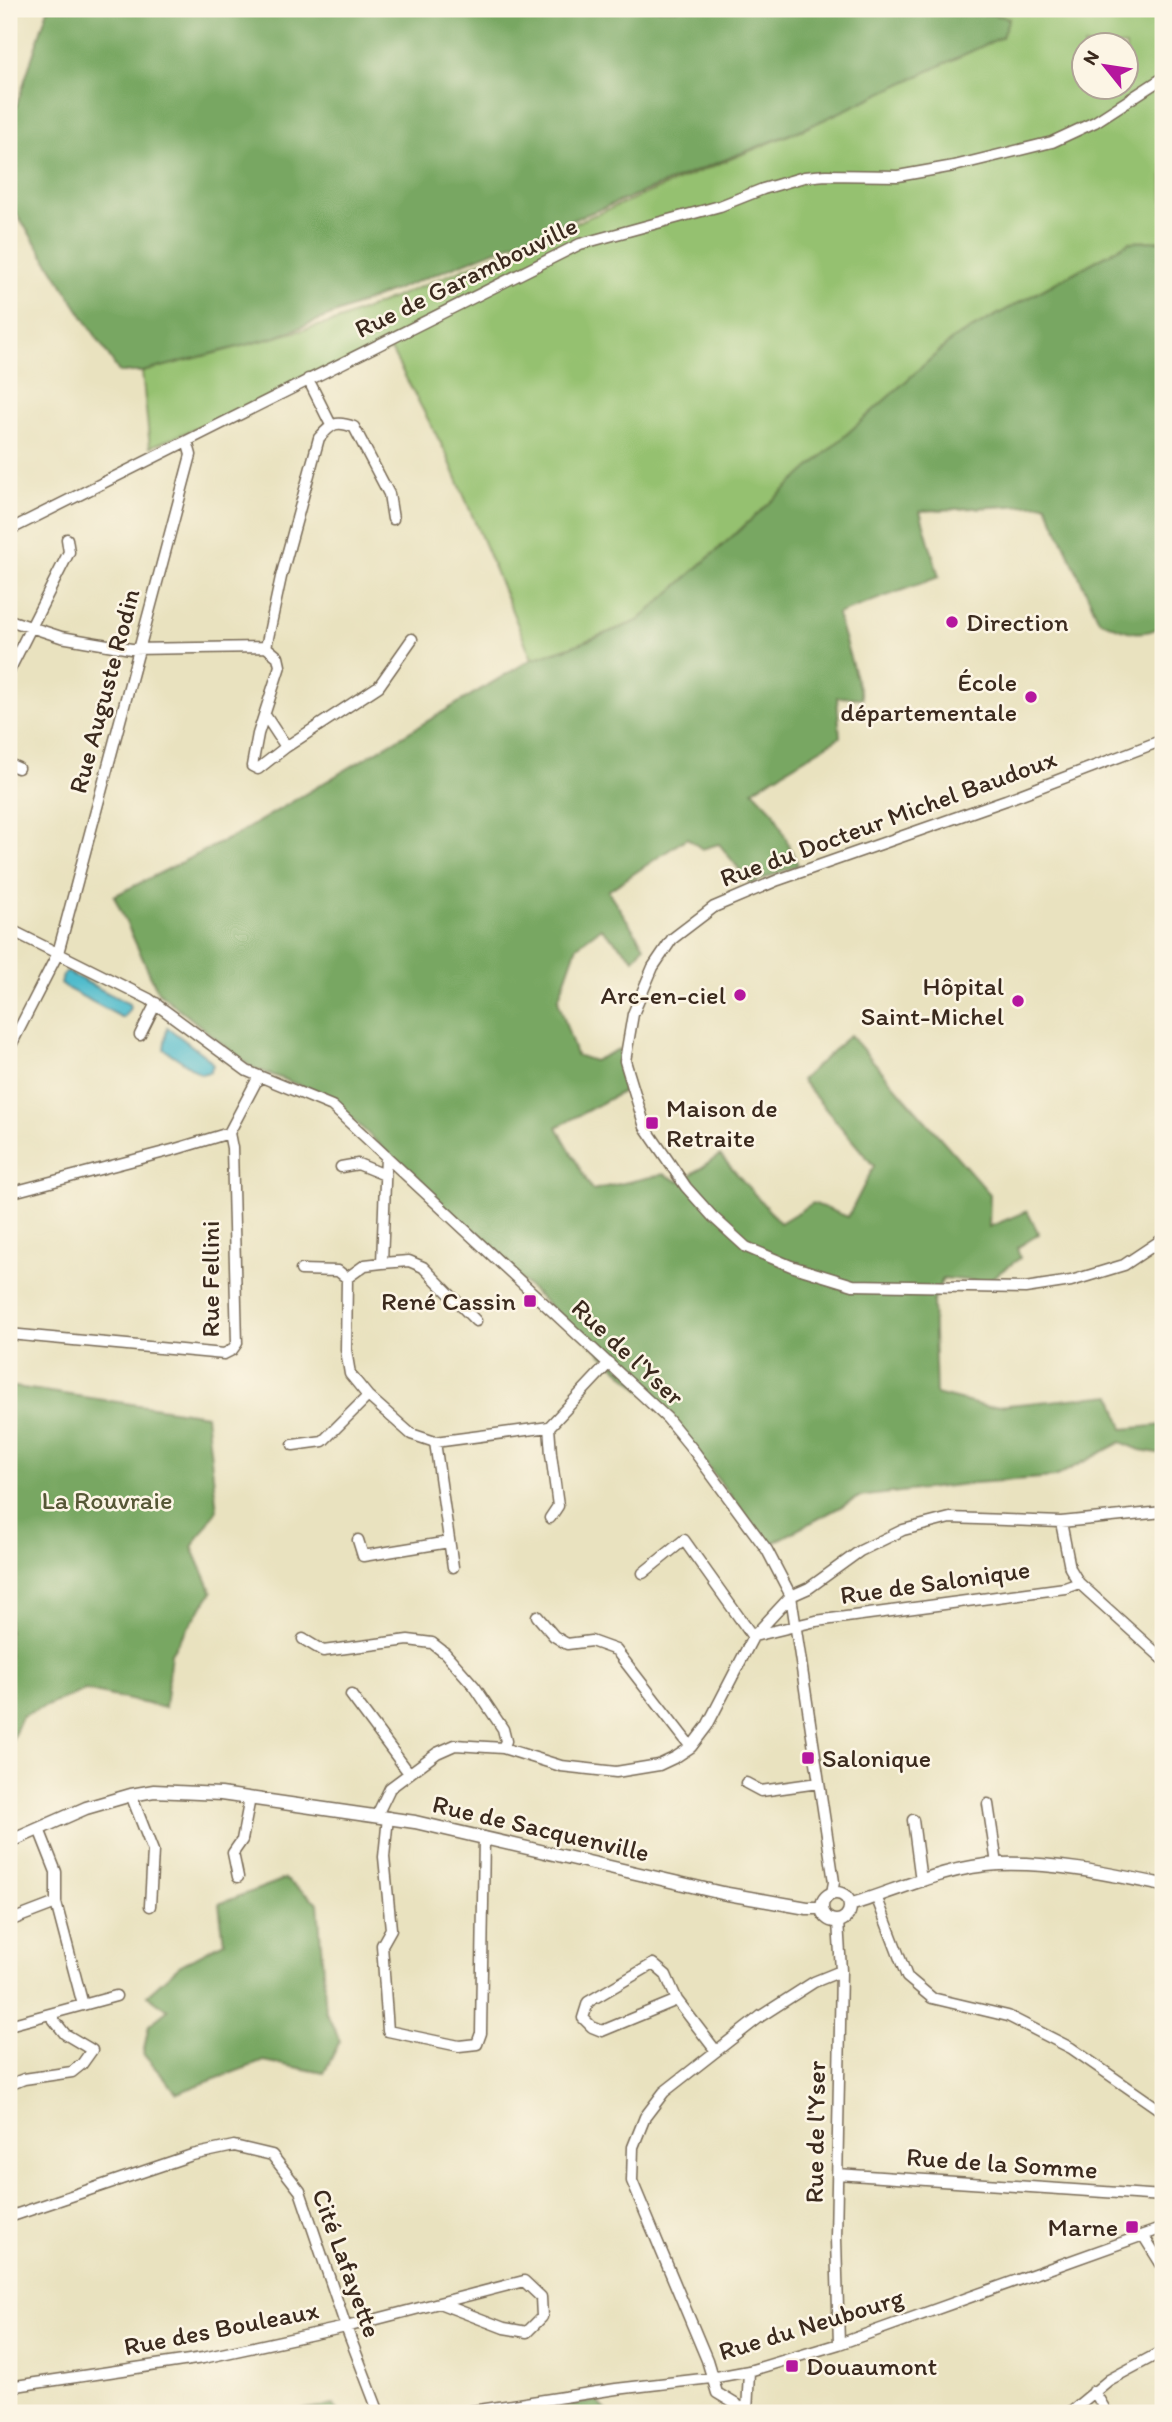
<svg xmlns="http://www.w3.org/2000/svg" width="1172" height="2422" font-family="Itim,sans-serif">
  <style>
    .green { fill: #95c16f; stroke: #687646; stroke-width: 2; fill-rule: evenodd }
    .forest { fill: #78a762; stroke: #5a6840; stroke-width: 2 }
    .water { fill: #50bbcc; stroke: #467275; stroke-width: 2 }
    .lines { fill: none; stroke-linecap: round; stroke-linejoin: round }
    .minor-casing { stroke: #786a56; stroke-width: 13 }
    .tertiary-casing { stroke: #786a56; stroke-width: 15 }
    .minor { stroke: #fff; stroke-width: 10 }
    .tertiary { stroke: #fff; stroke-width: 12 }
    .poi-dot { fill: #b5179e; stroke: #fcf5e5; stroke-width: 2.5 }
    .labels { text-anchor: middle; stroke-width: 5; stroke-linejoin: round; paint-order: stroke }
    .street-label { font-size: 26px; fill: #3b2a1e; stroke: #fcf5e5 }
    .poi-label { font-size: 26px; fill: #3b2a1e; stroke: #fcf5e5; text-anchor: end }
    .park-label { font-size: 26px; fill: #565736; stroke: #fcf5e5 }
  </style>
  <rect width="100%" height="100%" fill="#fcf5e5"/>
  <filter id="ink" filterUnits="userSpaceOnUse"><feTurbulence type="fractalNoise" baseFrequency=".0143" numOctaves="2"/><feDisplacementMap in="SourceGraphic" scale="14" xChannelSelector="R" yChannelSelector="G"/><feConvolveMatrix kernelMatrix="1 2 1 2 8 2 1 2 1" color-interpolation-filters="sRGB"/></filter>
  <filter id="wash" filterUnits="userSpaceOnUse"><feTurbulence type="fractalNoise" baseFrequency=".00686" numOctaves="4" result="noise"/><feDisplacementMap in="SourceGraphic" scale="28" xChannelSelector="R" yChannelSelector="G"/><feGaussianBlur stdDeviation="1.57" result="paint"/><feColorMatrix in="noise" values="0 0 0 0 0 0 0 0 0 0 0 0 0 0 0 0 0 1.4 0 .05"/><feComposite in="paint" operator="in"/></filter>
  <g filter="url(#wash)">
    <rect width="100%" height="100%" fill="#e9e2bf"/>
    <path class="green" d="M951 9H1163V241L1130 242 953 339 638 621 570 647 532 659 447 455 391 350 150 447 142 372 337 321 808 127 1008 19 990 14 954 13ZM1084 46H1126V88H1084Z"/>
    <path class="forest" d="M48 9H951L954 13 990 14 1009 18 1002 37 808 127 276 337 142 372H119L9 202V129Z
      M1163 241V625C1141 640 1122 630 1099 620L1046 504 920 511 939 577 837 614 862 698 837 697 840 737 753 790 774 812 798 865 751 884 719 844 702 849 687 838 608 891 644 946 634 959 601 928 577 946 558 1000 576 1055 594 1061 619 1049 626 1090 557 1127 592 1190 664 1174 680 1182 720 1155 780 1223 813 1203 848 1217 874 1166 801 1080 850 1035 990 1194 989 1227 1027 1211 1039 1234 1017 1248 1020 1258 986 1282 943 1278 933 1301 936 1394 987 1407 1112 1395 1123 1429 1163 1425V1454L1140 1450 1121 1442 1055 1477 975 1483 859 1497 769 1545 666 1413 497 1258 330 1097 251 1067 158 992 114 896 236 835 532 659 571 647 638 621 953 339 1130 242Z
      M9 1386 206 1415 217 1510 192 1547 212 1592 171 1653 165 1708 85 1690 22 1716 9 1747Z
      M285 1879 318 1903 326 2012 340 2041 324 2073 264 2061 177 2093 143 2054 149 2025 168 2010 147 1995 179 1966 224 1942 219 1904Z
      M597 2401 609 2413H523Z
      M334 2405 338 2413H279Z"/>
    <path class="water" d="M67 972 129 1004 130 1008 123 1018 66 988 61 984 63 975Z
      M167 1027 209 1059 213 1065 210 1072 201 1074 164 1049Z"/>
  </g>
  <g filter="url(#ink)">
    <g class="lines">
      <defs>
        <path id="minor" d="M308 379 331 425
          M9 530 580 244 720 206 763 189 804 177 826 175 898 176 954 166 1052 142 1095 122 1163 78
          M9 620 61 637 131 649 266 647
          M266 647 281 577 319 438C332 424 335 420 354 427L389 494 393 519
          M266 647 278 657 280 666 258 734 252 766 258 769 286 747 379 686 412 639
          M9 671 69 552 67 539
          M265 715 286 747
          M1163 740 1006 800 778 880 714 907 672 939 653 967 633 1014 625 1061 645 1127 686 1187 713 1217 746 1247 791 1266 853 1285 1025 1288 1071 1281 1124 1265 1163 1239
          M9 764 18 768
          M9 929 149 999 247 1071 332 1106 667 1418 694 1451 767 1550 791 1596 834 1882 832 1893
          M140 1035 156 1003
          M9 1049 58 953 191 455 187 441
          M341 1167 358 1164 385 1175
          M9 1193 176 1149 229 1133
          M382 1263 409 1261 423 1267 476 1321
          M301 1270 338 1271 347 1278
          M9 1334 224 1354 232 1350 237 1343 232 1148 229 1133 259 1076
          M368 1396 350 1374 346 1350 347 1278 365 1265 382 1263 386 1156
          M435 1442 453 1567
          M293 1445 323 1441 368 1396 411 1434 435 1442 549 1427
          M550 1518 558 1506 551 1454 549 1427 609 1363
          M1061 1522 1070 1568 1079 1583 1163 1659
          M358 1540 363 1556 449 1542
          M643 1573 684 1540 753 1637
          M537 1616 554 1636 567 1644 591 1641 616 1650 691 1747
          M754 1636 816 1621 1065 1588 1079 1583
          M303 1639 323 1651 408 1640 432 1643 445 1653 475 1687 503 1729 506 1741 503 1748
          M351 1695 409 1773
          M746 1783 761 1791 818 1783
          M131 1795 153 1851 150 1906
          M988 1804 997 1864
          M377 1815 390 1788 437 1753 455 1745 503 1748 561 1766 616 1772 659 1765 676 1757 691 1747 707 1726 753 1637 791 1596 809 1588 860 1551 903 1530 950 1518 1061 1522 1163 1512
          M388 1817 384 1857 391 1929 382 1945 388 2031 459 2046 477 2044 481 2033 484 1837
          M913 1820 921 1881
          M39 1829 56 1872V1903L83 2005
          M238 1877 233 1853 242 1840 250 1798
          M876 1896 907 1977 932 1998 1008 2016 1071 2048 1163 2112
          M9 1921 56 1903
          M838 1921 841 1971 836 2239 839 2344
          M677 2000 666 1975 653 1964 588 2002 583 2018 592 2027 602 2031 677 2000 716 2051
          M9 2025 116 1996
          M9 2085 24 2079 72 2072 82 2064 92 2050 65 2034 50 2015
          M837 2174 1163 2196
          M9 2217 192 2155 234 2146 272 2155 300 2191 346 2327 379 2413
          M1143 2235 1163 2267
          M9 2387 203 2358 346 2327 524 2281 541 2297 542 2317 527 2332 504 2328 439 2303
          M1094 2391 1107 2413
          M747 2411 717 2393 707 2360 632 2181 633 2147 645 2117 664 2092 761 2016 814 1982 841 1971
          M459 2413 616 2389 711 2378 749 2371 839 2344 1163 2228
          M747 2413 749 2371
          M1069 2413 1109 2380 1163 2351"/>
        <path id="tertiary" d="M9 1842 86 1808 131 1795 154 1791 221 1794 415 1822 722 1893 807 1908H821
          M822 1907a14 14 0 1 1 28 0a14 14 0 1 1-28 0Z
          M850 1905C898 1890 948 1866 999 1864 1054 1862 1110 1874 1163 1885"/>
      </defs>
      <use href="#minor" class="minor-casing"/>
      <use href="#tertiary" class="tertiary-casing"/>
      <use href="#minor" class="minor"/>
      <use href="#tertiary" class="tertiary"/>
    </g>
  </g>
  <g class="poi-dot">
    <circle cx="952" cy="622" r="7"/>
    <circle cx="1031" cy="697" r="7"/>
    <circle cx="740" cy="995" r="7"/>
    <circle cx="1018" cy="1001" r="7"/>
    <rect x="645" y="1116" width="14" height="14" rx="3.5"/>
    <rect x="523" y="1294" width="14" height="14" rx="3.5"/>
    <rect x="801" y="1751" width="14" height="14" rx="3.5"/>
    <rect x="1125" y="2220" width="14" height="14" rx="3.5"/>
    <rect x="785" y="2359" width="14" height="14" rx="3.5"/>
  </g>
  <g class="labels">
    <g class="street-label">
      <text transform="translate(466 277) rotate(-26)" y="9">Rue de Garambouville</text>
      <text transform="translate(104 691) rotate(-75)" y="9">Rue Auguste Rodin</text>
      <text transform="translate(888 818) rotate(-20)" y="9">Rue du Docteur Michel Baudoux</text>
      <text transform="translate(210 1279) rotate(-90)" y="9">Rue Fellini</text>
      <text transform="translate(628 1352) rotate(43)" y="9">Rue de l'Yser</text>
      <text transform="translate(935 1582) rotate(-8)" y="9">Rue de Salonique</text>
      <text transform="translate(541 1828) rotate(13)" y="9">Rue de Sacquenville</text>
      <text transform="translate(815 2132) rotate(-89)" y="9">Rue de l'Yser</text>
      <text transform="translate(1002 2163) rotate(4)" y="9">Rue de la Somme</text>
      <text transform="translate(347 2263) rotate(70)" y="9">Cité Lafayette</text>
      <text transform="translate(811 2324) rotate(-17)" y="9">Rue du Neubourg</text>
      <text transform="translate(221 2328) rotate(-11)" y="9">Rue des Bouleaux</text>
    </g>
    <g class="poi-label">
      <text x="966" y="631" text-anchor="start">Direction</text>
      <text x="1017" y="691">École<tspan x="1017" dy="30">départementale</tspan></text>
      <text x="1004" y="995">Hôpital<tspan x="1004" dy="30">Saint-Michel</tspan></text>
      <text x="726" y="1004">Arc-en-ciel</text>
      <text x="666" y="1117" text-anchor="start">Maison de<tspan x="666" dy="30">Retraite</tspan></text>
      <text x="516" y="1310">René Cassin</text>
      <text x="822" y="1767" text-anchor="start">Salonique</text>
      <text x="1118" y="2236">Marne</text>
      <text x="806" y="2375" text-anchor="start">Douaumont</text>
    </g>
    <g class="park-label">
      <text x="107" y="1509">La Rouvraie</text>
    </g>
  </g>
  <rect width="1172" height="2422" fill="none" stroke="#fcf5e5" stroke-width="35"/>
  <g transform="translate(1105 66) rotate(300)"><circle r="33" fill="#fcf5e5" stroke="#afa495" stroke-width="2"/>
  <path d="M0-5L12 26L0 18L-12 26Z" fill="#b5179e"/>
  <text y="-10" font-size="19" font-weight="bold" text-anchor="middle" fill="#3b2a1e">N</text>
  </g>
</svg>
